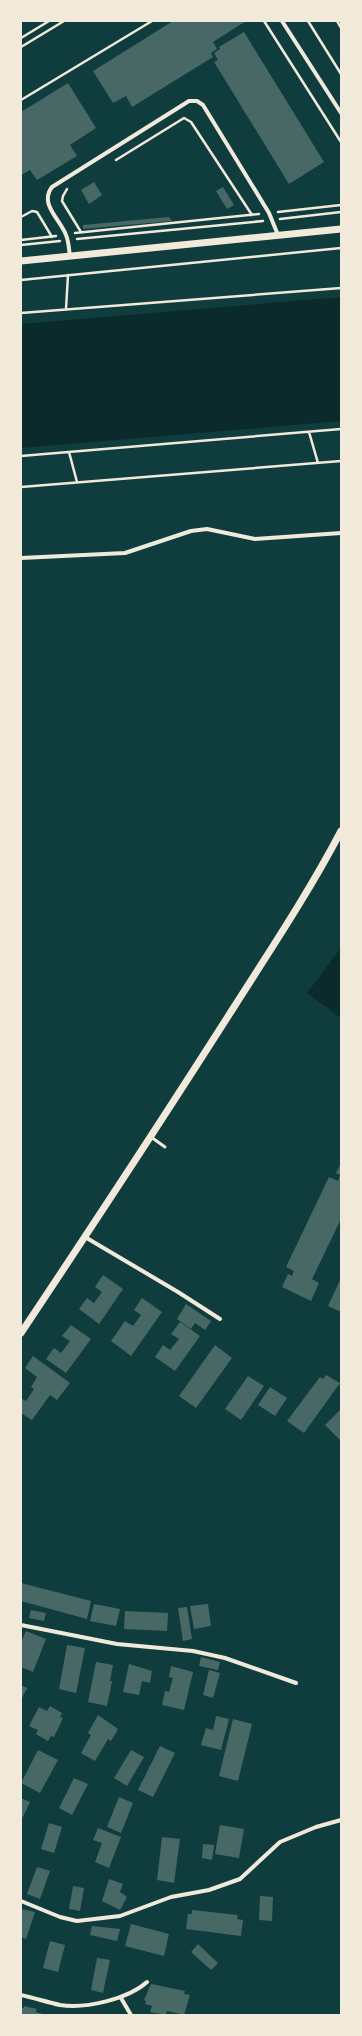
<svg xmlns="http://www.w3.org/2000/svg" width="362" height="2036" font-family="'Nunito Sans',sans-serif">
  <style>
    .water { fill: #0a2a2b }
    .building { fill: #486865 }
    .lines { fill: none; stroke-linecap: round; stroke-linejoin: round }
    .path { stroke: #f1e9da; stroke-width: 2.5 }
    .service { stroke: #f1e9da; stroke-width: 3 }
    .minor { stroke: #f1e9da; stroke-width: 4 }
    .tertiary { stroke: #f1e9da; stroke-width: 7 }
  </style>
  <rect width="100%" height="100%" fill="#0f3d3e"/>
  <path class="water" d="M341 297V421L21 448V324Z
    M341 948V1018L307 993Z"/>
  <path class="building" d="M173 21H246L213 42 217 49 211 53 213 57 132 107 126 96 113 103 93 71Z
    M244 32 324 162 289 184 214 62 218 60 214 53 220 49 219 47Z
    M68 83 96 128 70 145 77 156 37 180 30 170 21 175V112Z
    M94 182 102 195 89 204 81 190Z
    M223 187 234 205 227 209 216 191Z
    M169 217 172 221 83 229V225Z
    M341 1163V1219L312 1279 319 1283 311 1301 282 1287 288 1274 292 1276 294 1271 286 1267 329 1177 338 1181 340 1175 336 1173Z
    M103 1275 123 1289 99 1324 79 1309 87 1298 94 1303 102 1292 95 1287Z
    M341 1278V1312L328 1306Z
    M142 1298 162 1312 131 1356 111 1341 125 1321 133 1326 141 1315 134 1310Z
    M186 1304 211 1321 205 1330 195 1323 191 1329 177 1319Z
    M180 1322 200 1336 175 1371 155 1357 163 1345 170 1350 179 1339 171 1334Z
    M71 1325 91 1339 66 1373 46 1359 54 1348 61 1353 70 1341 62 1336Z
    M215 1345 232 1358 196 1408 179 1396Z
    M33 1356 70 1383 57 1400 50 1395 32 1420 21 1413V1400L22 1399 26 1401 34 1389 31 1387 37 1377 25 1368Z
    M326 1375 340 1383 304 1433 287 1421 320 1377 323 1379Z
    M248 1376 264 1386 241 1420 225 1409Z
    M270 1387 287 1398 275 1416 258 1405Z
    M341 1409V1441L325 1425Z
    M21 1583 91 1601 87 1619 21 1601Z
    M94 1604 120 1609 116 1626 90 1621Z
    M208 1604 211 1626 194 1629 190 1606Z
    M187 1607 192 1639 183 1641 178 1608Z
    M31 1610 46 1613 44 1621 29 1618Z
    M125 1611 168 1613 167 1631 124 1629Z
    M26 1631 46 1639 33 1672 21 1667V1642Z
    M67 1645 85 1648 76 1693 59 1689Z
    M201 1657 220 1662 218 1670 199 1666Z
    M96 1662 113 1665 110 1681H112L107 1706 88 1702Z
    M129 1664 152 1671 150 1683 142 1681 139 1695 123 1692Z
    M171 1666 193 1672 184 1710 162 1705 165 1691 169 1692 173 1678 169 1677Z
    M209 1670 220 1673 213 1698 203 1695Z
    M21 1685 27 1688 21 1700Z
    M50 1706 62 1713 60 1717 63 1718 54 1737 51 1736 48 1741 36 1734 38 1730 29 1726 39 1707 47 1711Z
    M98 1715 118 1729 111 1741 108 1739 95 1761 81 1753 91 1735 88 1733Z
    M216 1716 229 1719 221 1750 201 1745 206 1728 213 1730Z
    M233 1719 252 1724 238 1781 219 1776Z
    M160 1746 175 1753 153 1797 138 1790Z
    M38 1750 58 1760 40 1793 21 1783Z
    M131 1750 144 1757 127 1786 114 1778Z
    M74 1778 88 1784 72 1815 59 1808Z
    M119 1797 133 1803 121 1833 107 1827Z
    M21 1798 30 1802 21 1821Z
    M49 1823 62 1827 54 1853 41 1849Z
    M220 1825 244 1829 239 1858 215 1854Z
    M98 1828 121 1837 109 1868 95 1862 102 1843 93 1840Z
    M162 1837 180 1839 174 1883 157 1880Z
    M203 1844 214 1845 212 1860 202 1858Z
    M37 1867 50 1871 40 1899 27 1894Z
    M109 1879 123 1884 120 1892 127 1897 120 1910 102 1901Z
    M73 1886 84 1888 80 1911 69 1909Z
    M260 1896 273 1897 272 1921 259 1920Z
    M21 1909 35 1912 26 1939 21 1937Z
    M192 1910 238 1915 237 1919 243 1920 241 1936 186 1929 188 1914H192Z
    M131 1924 169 1934 164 1956 125 1946Z
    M92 1926 120 1929 117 1941 90 1935Z
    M50 1941 65 1945 58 1972 43 1968Z
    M198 1944 218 1963 211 1970 191 1952Z
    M97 1958 110 1960 103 1993 91 1990Z
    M151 1984 185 1991 184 1994 190 1995 184 2015 167 2011 166 2015 150 2012 152 2006 145 2004 146 2001 144 2000Z
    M24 2006 37 2009 36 2012 46 2015H21V2007L24 2008Z"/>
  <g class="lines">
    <path class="path" d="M264 21 341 142
      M308 21 341 74
      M337 21 341 28
      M21 38 49 21
      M21 47 64 21
      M21 100 152 21
      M116 160 184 118 191 122 252 215
      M67 189 63 196 62 201 81 232
      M278 212 341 205
      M21 217 32 211 37 212 52 237
      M280 219 341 212
      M75 233 259 214
      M77 239 263 221
      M21 240 56 236
      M21 245 60 241
      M21 280 341 248
      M66 309 68 275
      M21 313 341 288
      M309 432 318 463
      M69 452 77 482
      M21 456 341 429
      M21 487 341 461"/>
    <path class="service" d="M151 1137 165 1147"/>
    <path class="minor" d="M282 21 341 113
      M70 257C69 250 69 242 66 235 60 219 39 204 52 187L189 101H197L203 105 269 213 278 235
      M21 558 125 553 191 531 207 529 255 539 341 533
      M85 1237 178 1292 220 1319
      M21 1625 117 1644 193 1651 225 1658 296 1683
      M21 1901 60 1917 77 1921 120 1916 171 1897 209 1890 240 1879 280 1842 316 1827 341 1820
      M21 1995C34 1998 47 2002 60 2005 86 2009 128 1999 147 1982
      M121 1998 131 2015"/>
    <path class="tertiary" d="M21 261 341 229
      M21 1333C93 1225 164 1117 234 1007 271 949 309 892 341 831"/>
  </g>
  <rect width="362" height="2036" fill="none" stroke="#f1e9da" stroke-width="44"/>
</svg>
